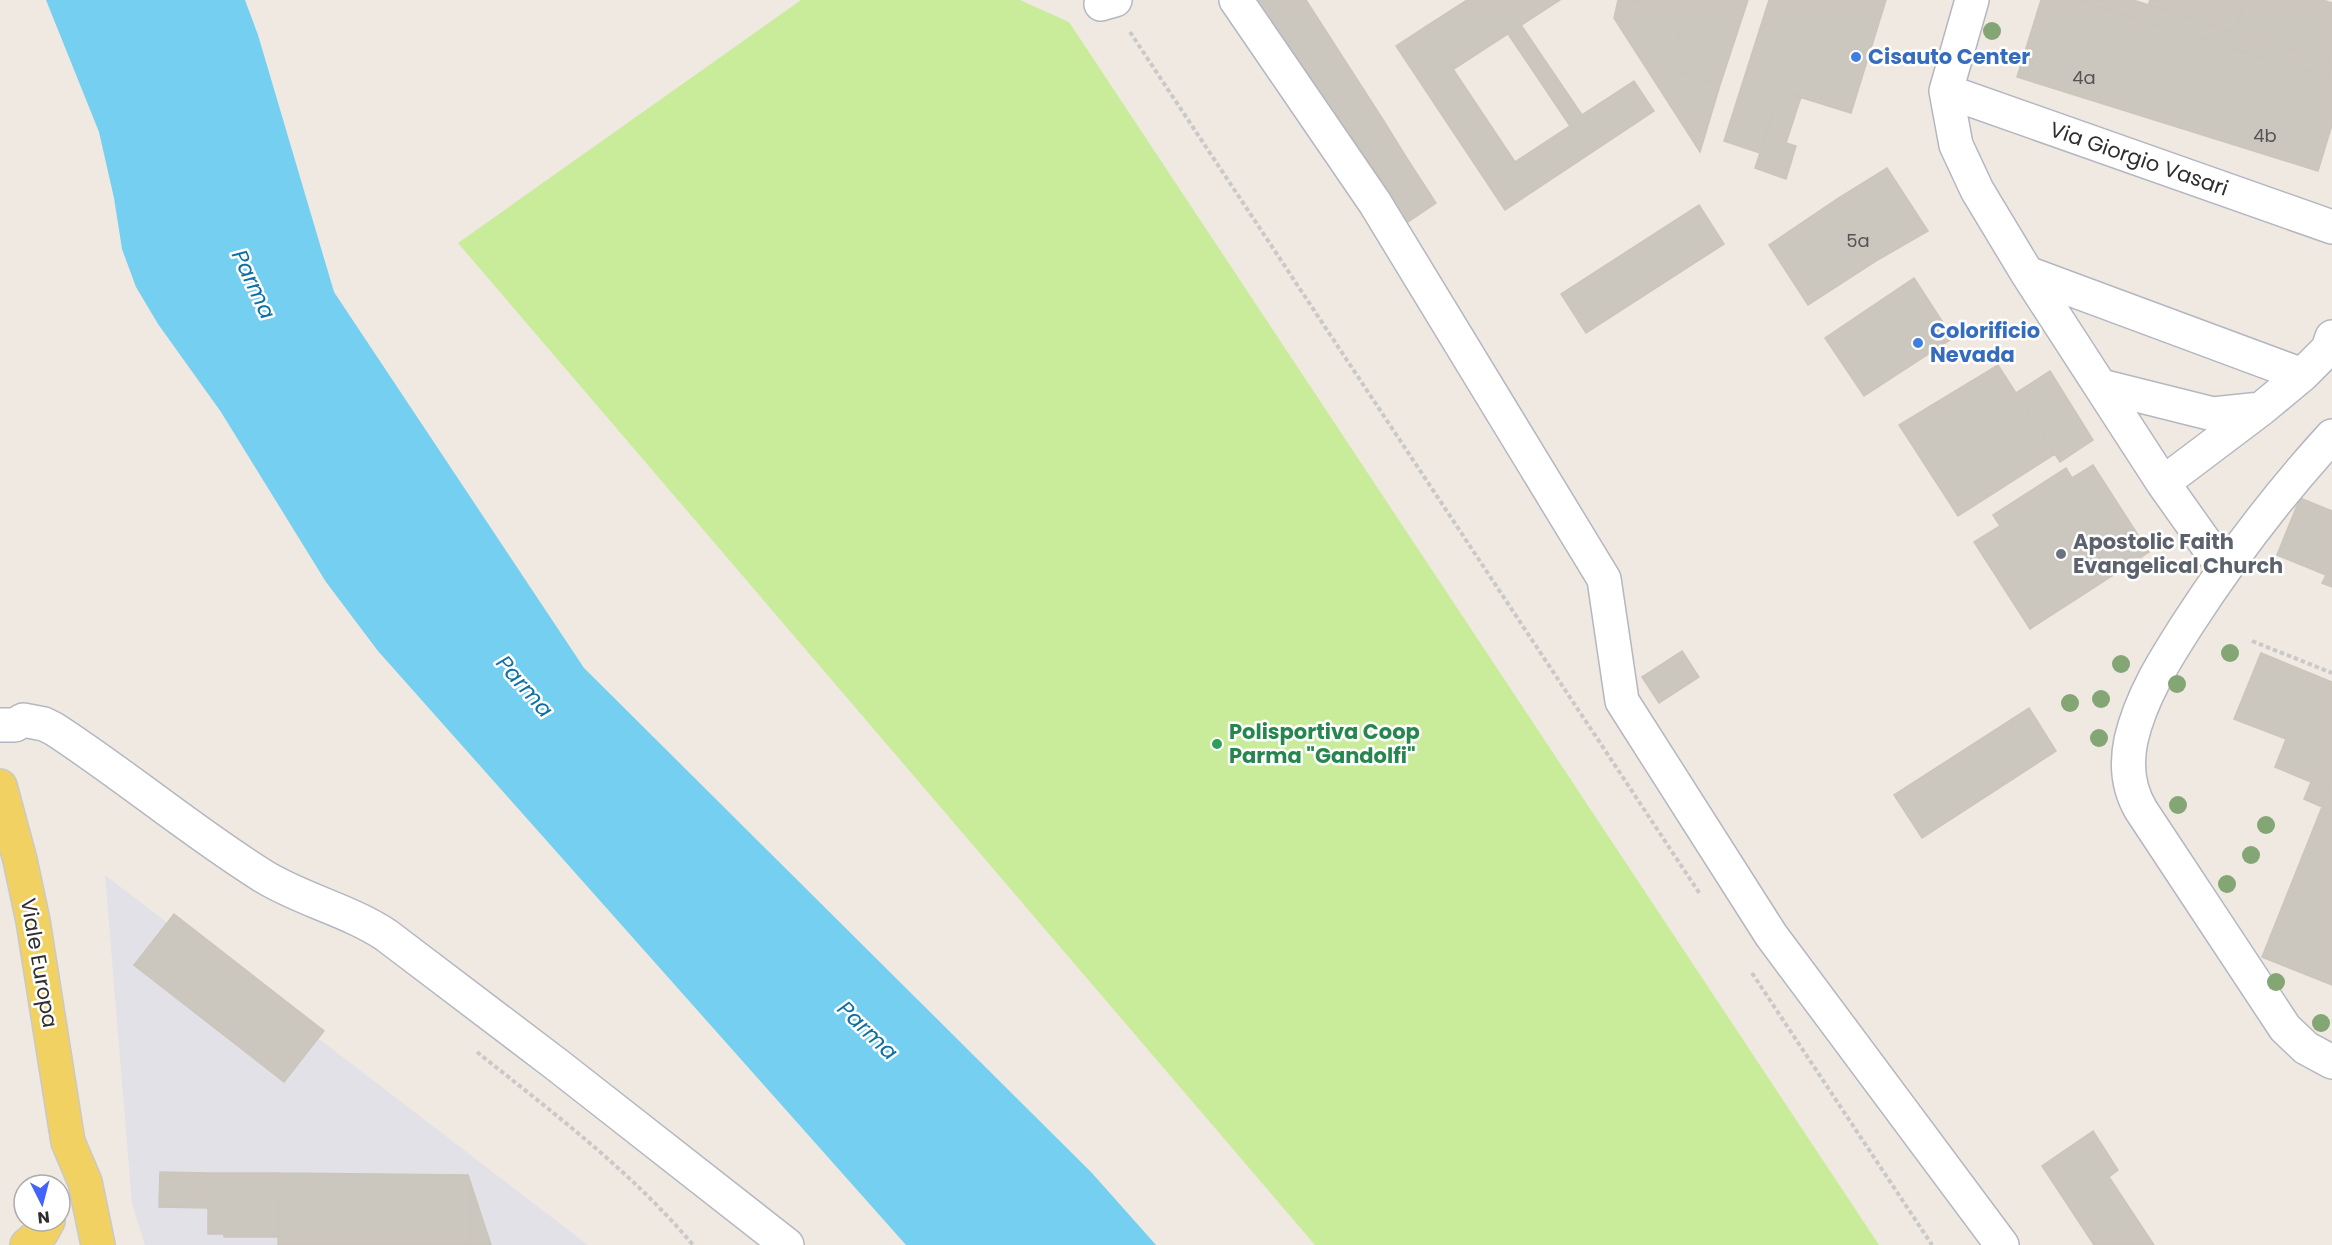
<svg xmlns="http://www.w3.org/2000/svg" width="2332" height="1245" font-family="Poppins,sans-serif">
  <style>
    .industrial { fill: #e3e1e8 }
    .pitch { fill: #c9ec9a }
    .water { fill: #75cff0 }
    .building { fill: #cbc7bf; stroke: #cbc5ba; stroke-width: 1.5 }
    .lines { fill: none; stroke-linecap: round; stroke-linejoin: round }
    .minor-casing { stroke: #b4b7c1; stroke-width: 36 }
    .major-casing { stroke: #c9c9c9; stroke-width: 36 }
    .path { stroke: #c9c9c9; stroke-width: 4; stroke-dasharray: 4.5 3; stroke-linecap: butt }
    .minor { stroke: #fff; stroke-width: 33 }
    .major { stroke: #f2d163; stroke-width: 33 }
    .tree { fill: #84a574 }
    .shop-dot { fill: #3f7fe0; stroke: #fff; stroke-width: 2 }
    .worship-dot { fill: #6b7280; stroke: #fff; stroke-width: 2 }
    .leisure-dot { fill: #2e9e5b; stroke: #fff; stroke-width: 2 }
    .labels { text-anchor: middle; stroke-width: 5; stroke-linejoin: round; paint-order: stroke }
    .number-label { font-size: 18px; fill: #555452 }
    .shop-label { font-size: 21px; font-weight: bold; fill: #366cbe; stroke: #fff; text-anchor: start }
    .street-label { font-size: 21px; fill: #2e2e2e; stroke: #fff }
    .worship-label { font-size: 21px; font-weight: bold; fill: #5b616d; stroke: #fff; text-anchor: start }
    .leisure-label { font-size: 21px; font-weight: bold; fill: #27864d; stroke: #fff; text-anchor: start }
    .water-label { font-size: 22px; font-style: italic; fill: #0d6fa3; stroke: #fff }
  </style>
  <rect width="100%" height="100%" fill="#efe9e1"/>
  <path class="industrial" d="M105 875 588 1245H145L132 1204Z"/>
  <path class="pitch" d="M801 0H1020L1069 22 1879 1245H1315L458 243Z"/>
  <path class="water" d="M46 0H245L258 35 334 292 584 668 1091 1172 1156 1245H906L378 651 326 582 221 412 158 324 136 287 122 249 114 198 99 132Z"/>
  <path class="building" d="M1257 0H1306L1382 118 1348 140Z
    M1467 0H1560L1454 69 1425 27Z
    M1618 0H1630L1684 21 1669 69 1720 85 1700 152 1614 18Z
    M1630 0H1748L1720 85 1669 69 1684 21Z
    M1769 0H1886L1851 113 1780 91 1760 153 1724 141Z
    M2041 0H2075L2332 79V125L2318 171 2017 77Z
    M2075 0H2121L2117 13Z
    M2121 0H2133L2332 63V79L2117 13Z
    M2150 0H2245L2236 32 2148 5Z
    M2245 0H2323L2332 3V63L2236 32Z
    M1521 25 1582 115 1634 81 1654 111 1505 210 1396 46 1425 27 1515 162 1570 126 1508 34Z
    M1780 91 1801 97 1786 143 1796 146 1786 179 1755 168Z
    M1382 118 1408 160 1375 182 1348 140Z
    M1408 160 1436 203 1402 226 1375 182Z
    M1887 168 1928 231 1876 261 1837 199Z
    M1837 199 1876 261 1808 305 1769 245Z
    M1699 205 1724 244 1586 333 1561 294Z
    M1914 278 1953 338 1864 396 1825 338Z
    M1998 365 2055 454 1958 516 1899 425Z
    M2050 371 2093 440 2060 462 2016 393Z
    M2093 465 2149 552 2030 629 1974 542 2000 526 1993 515 2066 468 2072 478Z
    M2300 498 2332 511V587L2322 583 2326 575 2277 555Z
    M1682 651 1699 677 1659 703 1642 677Z
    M2261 653 2332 682V782L2322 807 2304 799 2311 782 2275 767 2286 739 2234 719Z
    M2029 708 2056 751 1922 838 1894 795Z
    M2332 782V985L2262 957Z
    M174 914 324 1031 284 1082 134 965Z
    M2093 1131 2118 1170 2109 1177 2154 1245H2094L2042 1166Z
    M160 1172 208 1173V1208L159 1207Z
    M208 1173H280L279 1237H224V1234H208Z
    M280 1173 468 1175 471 1184V1245H278Z
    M471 1184 491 1245H471Z"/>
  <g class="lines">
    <defs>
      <path id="minor" d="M1236 0 1375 203 1604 579 1622 701 1771 935 2002 1245
        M1972 0 1946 91 1956 145 1977 190 2027 273 2163 483 2224 569
        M1101 4 1115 0
        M1946 91 2332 227
        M2027 273 2302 375
        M2101 386 2213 414 2261 409
        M2332 436C2280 493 2229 560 2187 625 2164 661 2141 697 2131 740 2126 764 2128 788 2141 810L2285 1028 2306 1048 2332 1062
        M2163 483 2261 409 2302 375 2328 349 2332 337
        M0 725H15L23 720 44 724 54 729C125 775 191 831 263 876 302 900 348 910 386 935L556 1064 787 1245"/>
      <path id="major" d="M0 786 20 860 33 921 68 1142 85 1182 98 1245
        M27 1245 42 1232 48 1221"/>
    </defs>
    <use href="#minor" class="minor-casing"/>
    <use href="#major" class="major-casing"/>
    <path class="path" d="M1130 32 1700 894
      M2252 641 2332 673
      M1752 973 1932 1245
      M477 1052C552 1112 631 1171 693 1245"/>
    <use href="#minor" class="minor"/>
    <use href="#major" class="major"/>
  </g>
  <g class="tree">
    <circle cx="1992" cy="31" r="9"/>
    <circle cx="2230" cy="653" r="9"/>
    <circle cx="2121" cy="664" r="9"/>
    <circle cx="2177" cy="684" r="9"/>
    <circle cx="2101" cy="699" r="9"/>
    <circle cx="2070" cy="703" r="9"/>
    <circle cx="2099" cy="738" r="9"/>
    <circle cx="2178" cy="805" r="9"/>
    <circle cx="2266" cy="825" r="9"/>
    <circle cx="2251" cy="855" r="9"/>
    <circle cx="2227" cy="884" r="9"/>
    <circle cx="2276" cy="982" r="9"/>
    <circle cx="2321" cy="1023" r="9"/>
  </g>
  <g class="shop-dot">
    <circle cx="1856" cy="57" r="6"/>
    <circle cx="1918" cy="343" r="6"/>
  </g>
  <circle class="worship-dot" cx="2061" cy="554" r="6"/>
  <circle class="leisure-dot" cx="1217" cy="744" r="6"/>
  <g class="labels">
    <g class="number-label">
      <text x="2084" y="84">4a</text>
      <text x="2265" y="142">4b</text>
      <text x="1858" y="247">5a</text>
    </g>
    <g class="shop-label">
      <text x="1868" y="64">Cisauto Center</text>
      <text x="1930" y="338">Colorificio<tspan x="1930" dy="24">Nevada</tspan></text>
    </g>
    <g class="street-label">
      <text transform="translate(2139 159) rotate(19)" y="7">Via Giorgio Vasari</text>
      <text transform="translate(39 963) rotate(80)" y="7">Viale Europa</text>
    </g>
    <g class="worship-label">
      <text x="2073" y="549">Apostolic Faith<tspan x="2073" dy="24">Evangelical Church</tspan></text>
    </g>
    <g class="leisure-label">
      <text x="1229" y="739">Polisportiva Coop<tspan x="1229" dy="24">Parma "Gandolfi"</tspan></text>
    </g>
    <g class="water-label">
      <text transform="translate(254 284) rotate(65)" y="8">Parma</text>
      <text transform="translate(525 686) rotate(49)" y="8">Parma</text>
      <text transform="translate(868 1030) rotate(44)" y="8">Parma</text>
    </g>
  </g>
  <g transform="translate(42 1203) rotate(174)"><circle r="28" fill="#ffffff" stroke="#ababab" stroke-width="1.5"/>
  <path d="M0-4.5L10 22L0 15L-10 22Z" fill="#4264fb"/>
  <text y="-9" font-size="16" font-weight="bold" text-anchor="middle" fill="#2e2e2e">N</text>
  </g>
</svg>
